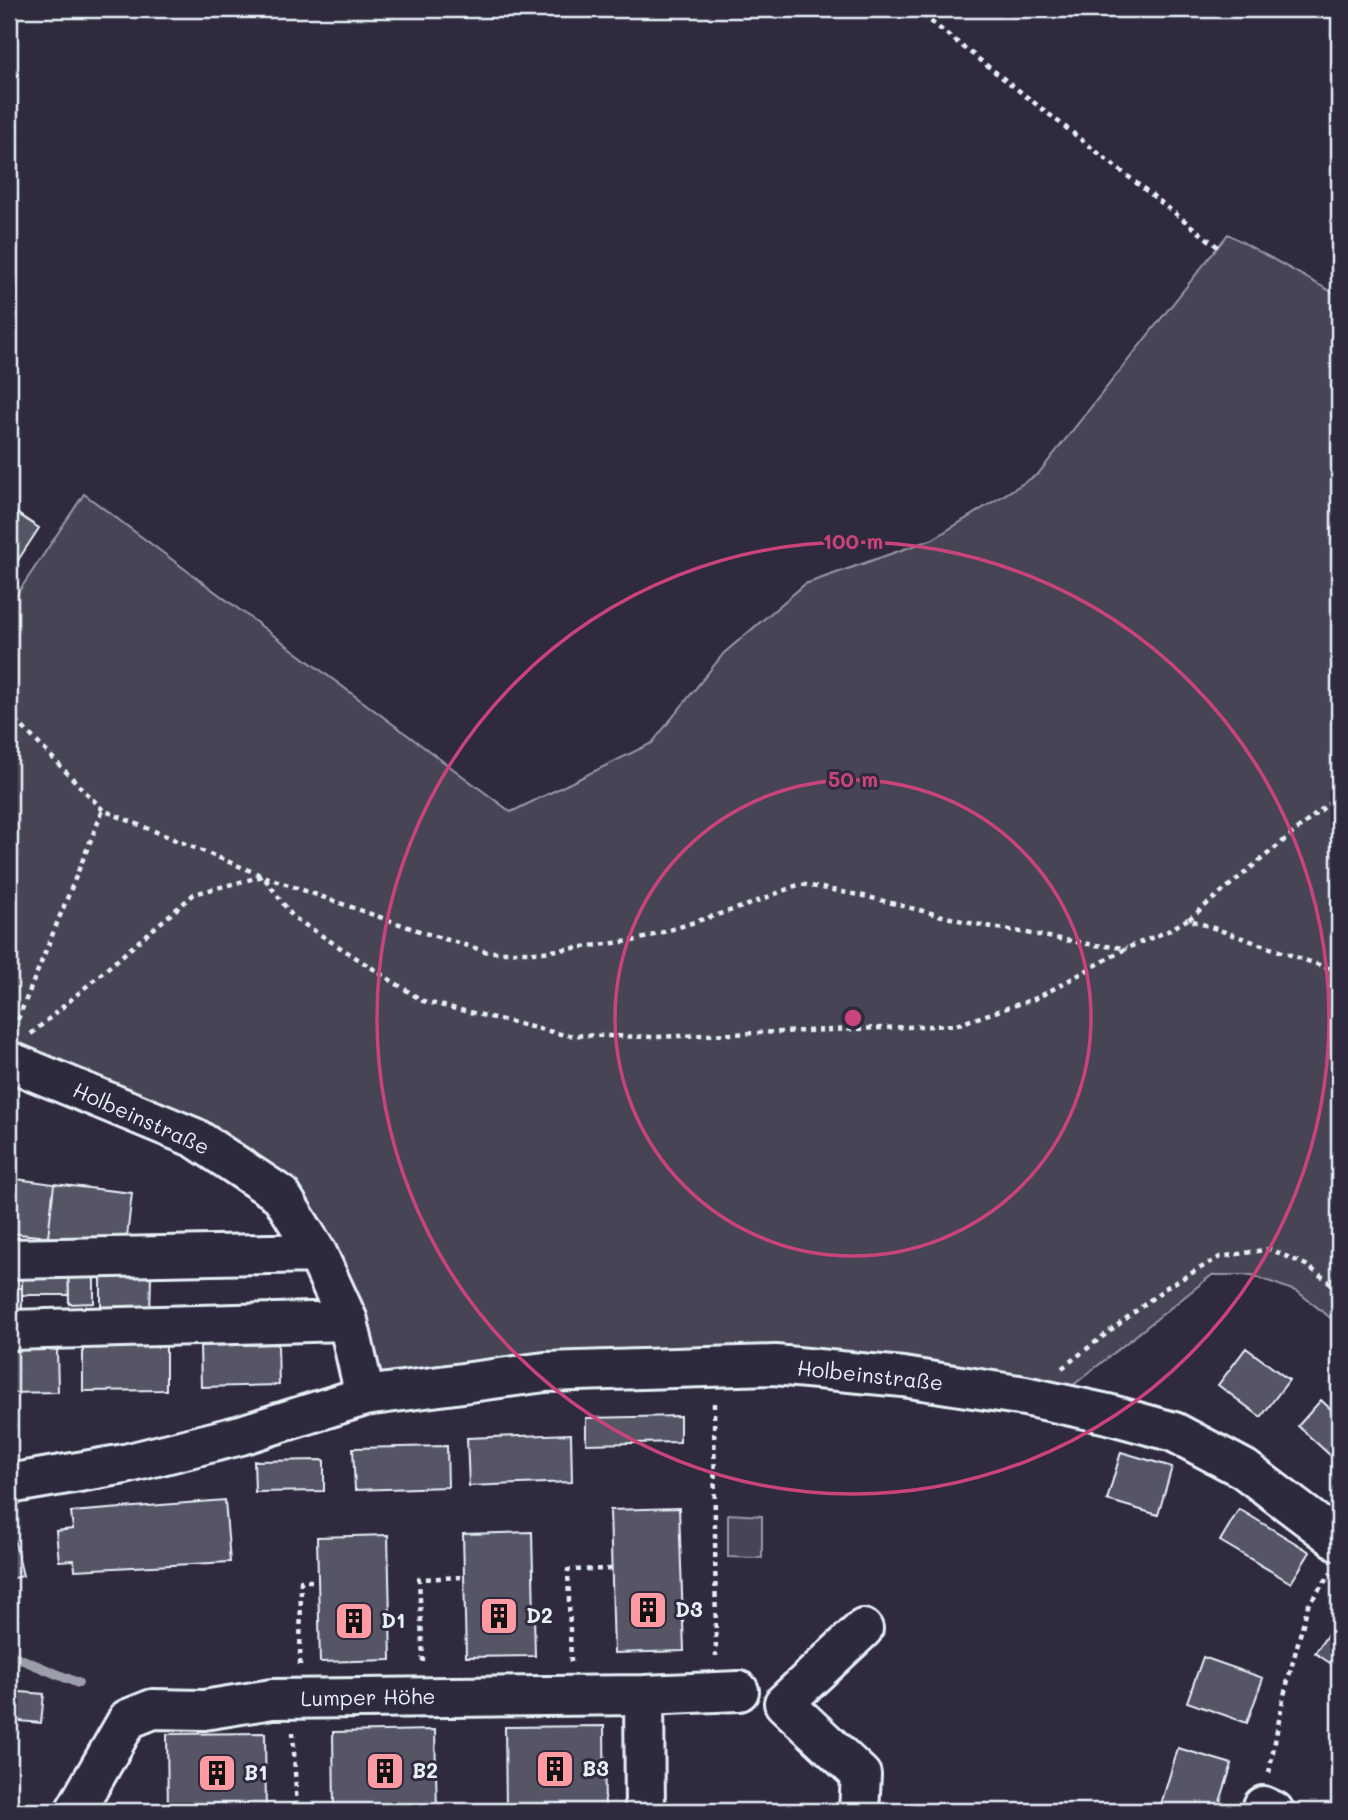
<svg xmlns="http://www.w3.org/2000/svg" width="1348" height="1820" font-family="Mali,sans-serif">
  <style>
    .green { fill: #464455; stroke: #979aa6; stroke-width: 2 }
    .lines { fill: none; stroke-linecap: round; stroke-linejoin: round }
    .stream { stroke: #9c9fab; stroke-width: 10 }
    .building { fill: #575565; stroke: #e8f1f8; stroke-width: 2 }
    .minor-casing { stroke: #e8f1f8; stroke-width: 44 }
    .path { stroke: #e8f1f8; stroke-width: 4.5; stroke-dasharray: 5 5; stroke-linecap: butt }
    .minor { stroke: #2f2a3d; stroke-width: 38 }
    .ring { fill: none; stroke: #ca437a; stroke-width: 3.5 }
    .labels { text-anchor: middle; stroke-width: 6; stroke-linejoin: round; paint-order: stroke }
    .street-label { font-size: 21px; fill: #e8f1f8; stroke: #2f2a3d }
    .poi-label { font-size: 21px; font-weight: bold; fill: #e8f1f8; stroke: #2f2a3d; text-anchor: start }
    .centre { fill: #ca437a; stroke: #2f2a3d; stroke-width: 3.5 }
    .ring-label { font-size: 21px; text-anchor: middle; font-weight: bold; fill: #ca437a; stroke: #2f2a3d; stroke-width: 6; stroke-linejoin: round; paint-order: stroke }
  </style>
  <rect width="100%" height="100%" fill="#2f2a3d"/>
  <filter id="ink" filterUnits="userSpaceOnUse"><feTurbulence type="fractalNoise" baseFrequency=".0143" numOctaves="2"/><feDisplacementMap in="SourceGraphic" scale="14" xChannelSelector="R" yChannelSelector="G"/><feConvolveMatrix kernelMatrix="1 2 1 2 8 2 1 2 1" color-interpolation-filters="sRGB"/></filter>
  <g filter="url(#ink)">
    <path class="green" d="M1228 234 1339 296V1325L1298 1292 1252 1275H1212L1052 1402 903 1377 365 1396 281 1195 9 1062V606L84 494 511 812 652 743 724 653 805 584 933 539 1038 474Z
      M728 1514 762 1516V1558L728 1557Z"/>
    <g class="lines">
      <path class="stream" d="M9 1654 78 1683"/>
    </g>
    <path class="building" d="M9 508 39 528 9 574Z
      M9 1178 54 1184 48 1237 9 1233Z
      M54 1184 132 1193 126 1246 48 1237Z
      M68 1264 69 1295H22V1265Z
      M68 1264H94V1303L69 1304Z
      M101 1277H151L150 1313H101Z
      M9 1288H22V1315H9Z
      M278 1344 279 1385 201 1387 200 1346Z
      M166 1346V1390L83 1391V1347Z
      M57 1348 58 1392 9 1393V1349Z
      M1246 1348 1289 1380 1261 1417 1218 1385Z
      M1321 1400 1339 1417V1449L1332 1457 1298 1426Z
      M680 1416V1442L586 1444V1418Z
      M571 1434 572 1482 469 1486 467 1438Z
      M447 1446 448 1487 355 1490 353 1448Z
      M1121 1452 1172 1467 1158 1515 1107 1500Z
      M324 1460V1491L255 1492 254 1461Z
      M225 1500 230 1562 75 1570 74 1560 59 1561 56 1531 73 1529 71 1512Z
      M679 1508 684 1651 614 1653 610 1510Z
      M1239 1509 1310 1552 1291 1583 1220 1541Z
      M10 1522 23 1576 9 1579V1523Z
      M532 1532 535 1656 466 1657 463 1534Z
      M388 1535 391 1660 320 1662 317 1537Z
      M1339 1618V1669L1315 1653Z
      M1203 1657 1263 1678 1247 1723 1187 1702Z
      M9 1691 44 1694 41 1723 9 1720Z
      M604 1726 605 1811H506L505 1727Z
      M435 1730 437 1811H334L333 1732Z
      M265 1733 266 1811H168L167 1734Z
      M1178 1748 1232 1764 1217 1811 1198 1806 1196 1811H1159Z"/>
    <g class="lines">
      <defs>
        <path id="minor" d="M9 1061 195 1138 281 1195 317 1253 348 1321 365 1396
          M9 1259 317 1253
          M9 1330 348 1321
          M9 1484 125 1464 241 1435 365 1396 545 1372 775 1365 903 1377 1025 1396 1108 1414 1174 1432 1244 1469 1339 1541
          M644 1695 645 1811
          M1263 1806 1274 1811
          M75 1811 128 1719 153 1709 204 1710 272 1699 644 1695 739 1691
          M859 1811 861 1775 784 1703 863 1629"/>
      </defs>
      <use href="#minor" class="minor-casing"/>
      <path class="path" d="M915 9 1218 247
        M9 713 103 810 263 876 425 933 488 952H543L638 940 748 905 800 884 864 896 970 923 1094 945 1127 948
        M1189 919 1339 795
        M14 1029 103 810
        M31 1034 194 894 263 876 293 917 423 1001 565 1035 655 1037 956 1025 1037 998 1127 948 1168 931 1188 919 1339 972
        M1062 1368 1167 1287 1220 1257 1270 1249 1306 1265 1339 1289
        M714 1403 716 1656
        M423 1662 419 1579 464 1577
        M571 1662 568 1570 612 1569
        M300 1665 301 1581H318
        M293 1732 297 1811
        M1269 1773 1283 1699 1308 1605 1331 1573"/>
      <use href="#minor" class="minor"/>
    </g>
  </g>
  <g class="ring">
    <circle cx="853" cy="1018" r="238"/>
    <circle cx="853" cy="1018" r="476"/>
  </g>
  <defs>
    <symbol id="building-square" viewBox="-11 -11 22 22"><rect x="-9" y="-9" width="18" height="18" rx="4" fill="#ff9aa2" stroke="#2f2a3d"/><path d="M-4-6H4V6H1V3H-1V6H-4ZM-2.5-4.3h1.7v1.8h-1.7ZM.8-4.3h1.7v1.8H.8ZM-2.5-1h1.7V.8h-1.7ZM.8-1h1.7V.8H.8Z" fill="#111"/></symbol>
  </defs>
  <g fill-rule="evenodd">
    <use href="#building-square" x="626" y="1588" width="44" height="44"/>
    <use href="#building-square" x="477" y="1594" width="44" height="44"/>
    <use href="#building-square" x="332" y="1599" width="44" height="44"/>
    <use href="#building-square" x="533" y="1747" width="44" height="44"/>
    <use href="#building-square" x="363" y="1749" width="44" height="44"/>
    <use href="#building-square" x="195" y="1751" width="44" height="44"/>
  </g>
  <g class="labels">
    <g class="street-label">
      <text transform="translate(141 1119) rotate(24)" y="7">Holbeinstraße</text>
      <text transform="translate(870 1376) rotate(6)" y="7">Holbeinstraße</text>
      <text transform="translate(368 1698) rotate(-1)" y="7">Lumper Höhe</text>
    </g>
    <g class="poi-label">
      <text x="675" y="1617">D3</text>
      <text x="526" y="1623">D2</text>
      <text x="381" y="1628">D1</text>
      <text x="582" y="1776">B3</text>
      <text x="412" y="1778">B2</text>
      <text x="244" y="1780">B1</text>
    </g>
  </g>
  <circle cx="853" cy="1018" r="10" class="centre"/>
  <g class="ring-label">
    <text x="853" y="549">100 m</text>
    <text x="853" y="787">50 m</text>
  </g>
  <rect width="1348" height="1820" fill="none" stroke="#2f2a3d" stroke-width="35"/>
  <rect x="18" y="18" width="1313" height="1785" fill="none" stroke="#e8f1f8" stroke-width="2.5" filter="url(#ink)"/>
</svg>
